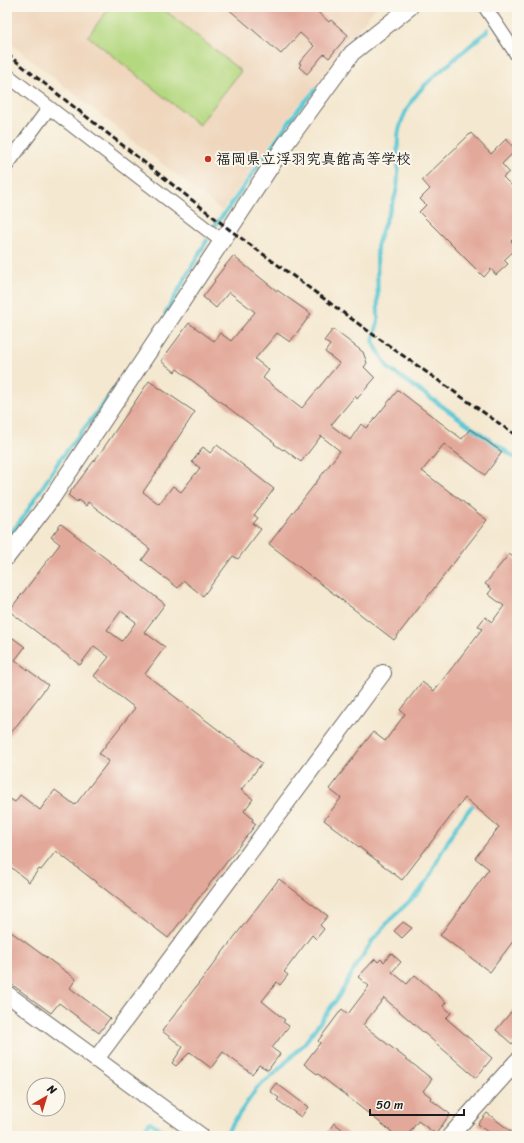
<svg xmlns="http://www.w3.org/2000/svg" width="524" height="1143" font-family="Sriracha,'Klee One',sans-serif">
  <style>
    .built { fill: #efd6bc }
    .green { fill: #b4d880; stroke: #687a4e }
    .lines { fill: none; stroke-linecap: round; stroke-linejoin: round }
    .stream { stroke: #5cc8d5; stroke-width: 4 }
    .building { fill: #e2a89a; fill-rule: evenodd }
    .minor-casing { stroke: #68635b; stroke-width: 15 }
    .tertiary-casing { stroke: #68635b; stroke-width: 18 }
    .minor { stroke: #fff; stroke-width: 13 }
    .tertiary { stroke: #fff; stroke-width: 16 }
    .rail { stroke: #1c1c1c; stroke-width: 3; stroke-dasharray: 6 3; stroke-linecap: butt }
    .poi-dot { fill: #c8321e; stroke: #fbf7ec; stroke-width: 1.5 }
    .labels { text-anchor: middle; stroke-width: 4; stroke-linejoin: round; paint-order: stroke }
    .poi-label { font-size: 15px; font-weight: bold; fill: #1c1c1c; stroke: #fbf7ec; text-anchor: start }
  </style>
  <rect width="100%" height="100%" fill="#fbf7ec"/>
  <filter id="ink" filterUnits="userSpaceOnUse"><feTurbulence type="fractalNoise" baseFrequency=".025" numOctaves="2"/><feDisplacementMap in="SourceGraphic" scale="8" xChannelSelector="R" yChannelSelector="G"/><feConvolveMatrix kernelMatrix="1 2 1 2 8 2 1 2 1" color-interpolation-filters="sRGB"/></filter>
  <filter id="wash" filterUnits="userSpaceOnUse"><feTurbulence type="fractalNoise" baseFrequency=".012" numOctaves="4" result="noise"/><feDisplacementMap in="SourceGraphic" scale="16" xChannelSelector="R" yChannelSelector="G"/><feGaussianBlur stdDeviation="0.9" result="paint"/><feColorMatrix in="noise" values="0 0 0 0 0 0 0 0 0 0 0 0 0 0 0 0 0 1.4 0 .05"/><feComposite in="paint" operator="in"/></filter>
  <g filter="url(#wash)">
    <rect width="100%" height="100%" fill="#f4e8d0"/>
    <path class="built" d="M7 7H376L360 27 317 85 296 107 222 211 7 41Z"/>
    <path class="green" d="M110 7H161L241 71 199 125 88 36Z"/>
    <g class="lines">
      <path class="stream" d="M488 29 487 31C475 42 462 52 450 63 427 82 407 98 399 130 395 151 401 174 396 193 391 212 380 229 377 248L378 321 373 342 388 368 517 459
        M349 47 354 39 362 32
        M215 225 227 210 299 108 316 89
        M165 314 207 240
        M7 538 24 516 59 461 118 385
        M139 1136 150 1122 170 1136
        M224 1136 257 1088 274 1074 304 1044 339 996 357 964 373 940 390 920 419 892 428 880 441 853 457 825 476 801"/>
    </g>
    <g id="blocks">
      <path class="building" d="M226 7H312L329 22 331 20 348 35 329 58 324 54 307 74 299 67 301 64 299 63 314 46 300 33 281 54Z
        M471 133 491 154 506 139 516 150 502 164 509 172 503 177 517 191V235L511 241 517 248 504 260 508 264 496 275 491 269 484 277 419 212 426 205 420 199 430 189 422 180Z
        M233 256 277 291V290L311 314 290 342 277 333 255 359 269 370 263 378 302 408 339 363 325 352 330 345 324 341 333 329 363 352 367 363 364 367 375 378 357 399 355 396 331 425 350 440 361 424 366 428 373 421 398 390 462 439 470 429 502 452 485 475 444 444 422 471 487 520 394 640 269 544 340 451 321 436 301 462 284 449 283 450 274 444 275 443 177 369 175 372 161 361 189 323 214 341 220 333 231 341 255 312 229 292 216 308 203 297 215 281 214 280Z
        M149 381 195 412 166 456 167 457 143 492 159 504 173 486 181 492 200 468 192 462 203 447 210 453 217 445 274 489 254 515 258 518 253 524 261 529 238 559 233 556 203 596 184 581 178 588 142 560 150 549 88 502 86 506 78 500 77 502 68 495 103 449Z
        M61 524 165 604 144 632 165 647 145 674 262 763 241 790 253 799 244 811 253 819 252 821 256 824 168 938 56 851 41 870 39 869 29 882 7 864V797L15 802 20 795 40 810 55 790 75 805 109 761 99 754 135 708 94 676 109 657 94 646 80 665 9 611 60 544 51 537ZM121 611 136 622 122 641 107 630Z
        M509 554 517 560V936L490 972 440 935 489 869 475 858 499 827 465 798 402 880 324 820 341 798 329 789 373 732 385 741 405 714 400 710 422 682 434 691 482 629 478 626 485 617 492 622 504 606 488 594 492 589 485 584Z
        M13 638 25 647 15 660 48 685 7 738V645Z
        M279 879 328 916 320 925 324 929 316 939 312 935 284 972 288 975 280 985 277 982 262 1001 285 1020 283 1022 289 1026 272 1048 280 1054 268 1070 259 1065 252 1074 223 1052 211 1068 190 1052 176 1066 172 1063 183 1047 162 1031Z
        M403 922 412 928 402 938 394 931Z
        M7 929 76 979 70 988 110 1018 99 1033 59 1003 51 1013 7 981Z
        M391 953 401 962 392 972 407 984 415 975 446 1002 443 1006 451 1013 446 1018 492 1058 476 1078 384 998 363 1025 432 1079 423 1091 431 1097 430 1099 450 1114 436 1134 418 1121 407 1136H389L392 1132 317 1073V1074L304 1064 320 1043 318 1041 342 1009 348 1014 369 986 358 977 375 959 378 962 381 959 384 962Z
        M517 1005V1038L512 1044 496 1030Z
        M276 1083 308 1107 301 1117 277 1100 279 1098 270 1091Z
        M487 1113 517 1136H494L478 1124Z
        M334 1123 351 1136H325Z"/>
    </g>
  </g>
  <g filter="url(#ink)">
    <use href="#blocks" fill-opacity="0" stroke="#68635b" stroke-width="1"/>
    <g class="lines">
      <defs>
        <path id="minor" d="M485 7 517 55
          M7 75 222 241
          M7 165 49 108"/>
        <path id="tertiary" d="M7 557 52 498 222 241 284 146 352 53 410 7
          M7 994 201 1136
          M96 1059 383 673
          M450 1136 517 1061"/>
      </defs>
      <use href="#minor" class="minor-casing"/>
      <use href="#tertiary" class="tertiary-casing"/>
      <use href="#minor" class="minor"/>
      <use href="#tertiary" class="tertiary"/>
      <path class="rail" d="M7 54 230 230 371 333 517 436"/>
    </g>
  </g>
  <circle class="poi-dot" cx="208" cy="159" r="4"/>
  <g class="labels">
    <g class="poi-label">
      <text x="216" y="164">福岡県立浮羽究真館高等学校</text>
    </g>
  </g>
  <rect width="524" height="1143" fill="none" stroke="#fbf7ec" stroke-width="24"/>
  <g transform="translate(46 1097) rotate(38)"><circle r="19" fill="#fbf7ec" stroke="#a29f99"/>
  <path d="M0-3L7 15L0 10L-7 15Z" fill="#c8321e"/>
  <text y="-6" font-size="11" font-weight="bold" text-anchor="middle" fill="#1c1c1c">N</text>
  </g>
  <path d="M370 1109v6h94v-6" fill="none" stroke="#1c1c1c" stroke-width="2"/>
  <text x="376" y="1109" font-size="12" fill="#1c1c1c" stroke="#fbf7ec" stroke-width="3" paint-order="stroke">50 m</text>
</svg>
